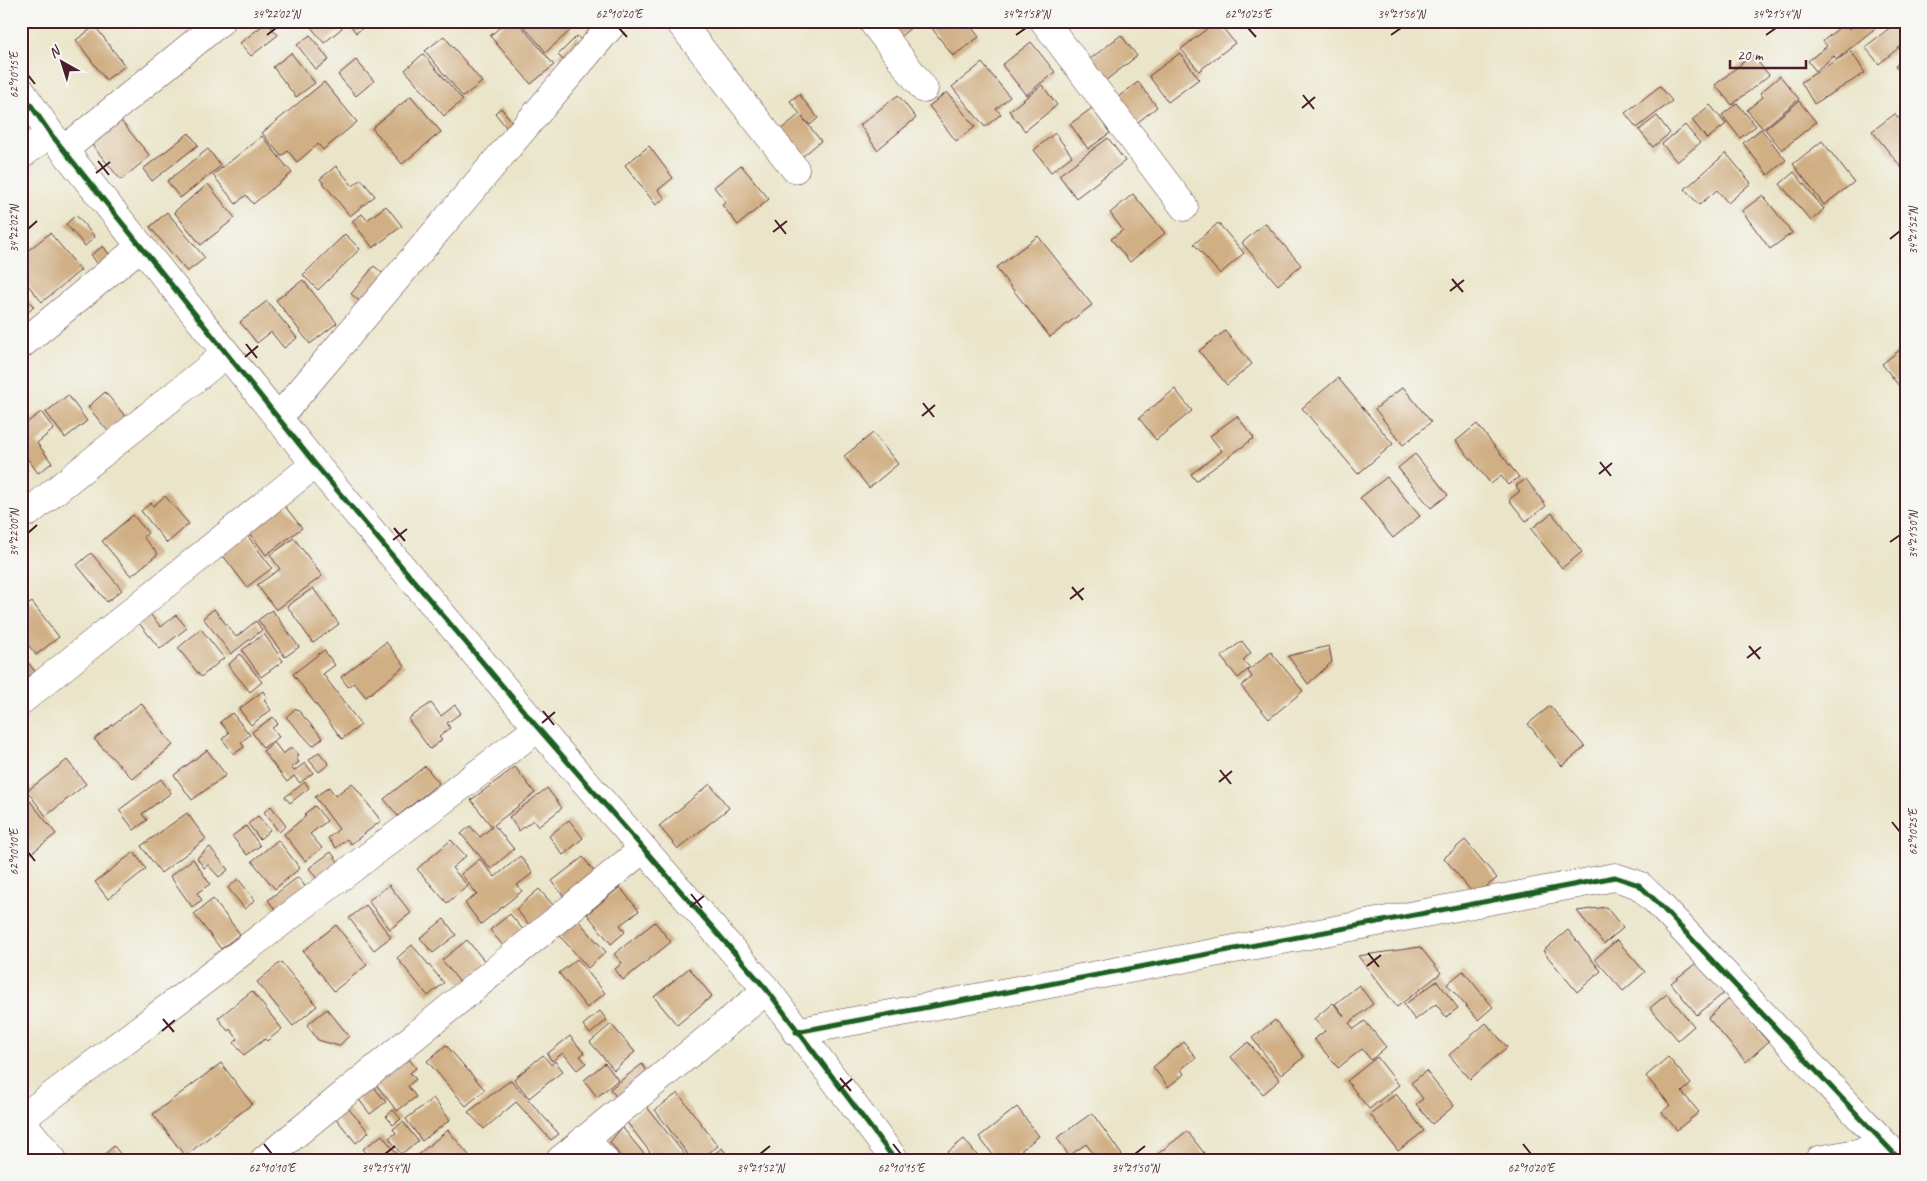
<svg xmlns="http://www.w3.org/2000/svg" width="1927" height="1181" font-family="Caveat,sans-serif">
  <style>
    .building { fill: #d0af84 }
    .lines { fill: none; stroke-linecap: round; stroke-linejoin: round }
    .minor-casing { stroke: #623d43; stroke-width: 29 }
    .minor { stroke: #fff; stroke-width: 28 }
    .cycleway-casing { stroke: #f6f6f2; stroke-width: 8 }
    .cycleway { stroke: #1b5e20; stroke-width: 5 }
    .ticks { fill: none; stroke: #4a1f2b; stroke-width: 2 }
    .neatline { fill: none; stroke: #4a1f2b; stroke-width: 2 }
    .ticks-label { font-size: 12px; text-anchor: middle; fill: #4a1f2b }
  </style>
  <rect width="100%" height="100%" fill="#f6f6f2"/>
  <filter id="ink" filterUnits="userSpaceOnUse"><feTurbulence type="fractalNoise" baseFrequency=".02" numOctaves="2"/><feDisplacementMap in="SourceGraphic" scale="10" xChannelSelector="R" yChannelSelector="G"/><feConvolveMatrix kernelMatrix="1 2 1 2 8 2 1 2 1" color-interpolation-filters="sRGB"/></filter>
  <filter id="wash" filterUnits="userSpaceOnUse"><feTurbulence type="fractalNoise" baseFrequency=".0096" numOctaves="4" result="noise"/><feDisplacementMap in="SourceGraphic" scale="20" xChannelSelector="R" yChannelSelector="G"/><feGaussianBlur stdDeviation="1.12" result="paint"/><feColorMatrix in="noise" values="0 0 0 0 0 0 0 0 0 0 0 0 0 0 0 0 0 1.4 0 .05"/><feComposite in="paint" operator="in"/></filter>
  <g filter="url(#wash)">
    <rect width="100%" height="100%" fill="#eae5c9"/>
    <g id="blocks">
      <path class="building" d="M306 21H337L342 28 324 43Z
        M347 21H368L369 23 356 33Z
        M378 21H389L383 27Z
        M507 21H517L554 65 531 84 490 36Z
        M525 21H563L571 30 546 52 522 24Z
        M889 21H919L901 36Z
        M930 21H967L979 37 953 56 928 23Z
        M985 21H995L988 26Z
        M1217 21 1235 43 1199 71 1181 49Z
        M1859 21H1884L1837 59 1834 56 1816 71 1808 61 1827 46 1823 41 1845 23 1849 29Z
        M267 22 278 35 251 56 240 43Z
        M1896 23 1906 36V42L1879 64 1865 47Z
        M95 26 125 66 106 80 76 40Z
        M310 35 329 60 316 69 297 45Z
        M1121 35 1137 56 1100 85 1085 63Z
        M444 36 482 82 463 97 425 51Z
        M577 36 588 47 569 66 558 55Z
        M1031 42 1055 72 1026 95 1002 65Z
        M1851 51 1865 73 1814 104 1801 82Z
        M291 53 315 83 296 97 273 67Z
        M1180 53 1199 79 1168 102 1149 76Z
        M423 54 463 100 444 116 405 70Z
        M1752 55 1769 75 1732 105 1715 85Z
        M1906 58V80L1895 66Z
        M356 60 374 81 356 96 338 75Z
        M982 63 1010 97 996 109 1001 114 985 127 952 87Z
        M1780 76 1799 99 1763 129 1747 110 1763 97 1760 93Z
        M324 82 357 122 323 150 318 144 297 162 288 151 281 156 262 133Z
        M1138 82 1157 107 1133 126 1114 100Z
        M1042 85 1057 105 1025 131 1009 111Z
        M1660 86 1672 101 1637 128 1625 113Z
        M947 92 975 127 956 141 929 106Z
        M799 94 818 118 810 125 802 117 821 141 797 161 775 134 800 114 790 101Z
        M898 95 916 118 877 150 860 125Z
        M411 96 441 132 402 164 372 128Z
        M1799 101 1816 122 1782 150 1765 129Z
        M1737 103 1756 126 1740 138 1722 115Z
        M1710 105 1726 124 1707 139 1692 120Z
        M501 108 519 130 512 135 495 113Z
        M1092 108 1110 133 1088 149 1070 124Z
        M1895 114 1906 127V173L1872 131Z
        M1657 116 1670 133 1653 147 1639 130Z
        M121 121 150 156 121 180 92 145Z
        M1685 125 1700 143 1677 162 1662 144Z
        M1761 129 1786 160 1768 175 1743 143Z
        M189 133 198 145 152 181 143 169Z
        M1055 133 1072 156 1051 172 1034 150Z
        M262 136 292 173 253 204 246 195 236 204 213 175Z
        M1108 138 1125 161 1076 198 1059 175Z
        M1822 141 1854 182 1824 205 1793 164Z
        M649 146 673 178 658 190 665 198 656 205 625 165Z
        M208 149 221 166 180 198 167 181Z
        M1726 153 1751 183 1728 203 1717 190 1699 205 1685 189Z
        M741 165 769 199 738 225 722 205 726 202 714 187Z
        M336 166 353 186 361 179 375 196 350 216 320 179Z
        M1794 172 1824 209 1811 221 1780 184Z
        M208 184 235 218 201 245 174 212Z
        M1133 194 1165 233 1130 262 1111 239 1123 230 1110 213Z
        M1763 195 1792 233 1770 249 1742 211Z
        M386 206 402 226 373 248 352 221 362 214 367 220Z
        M167 212 205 258 187 272 150 227Z
        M76 215 95 237 85 246 66 224Z
        M1218 223 1244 253 1220 274 1194 244Z
        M1265 223 1301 265 1278 285 1242 243Z
        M50 233 81 270 42 302 21 277V256Z
        M345 234 360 249 318 290 303 275Z
        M1038 236 1092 305 1050 337 996 268Z
        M103 246 115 262 103 271 91 255Z
        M374 266 388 278 364 305 351 294Z
        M303 280 337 323 310 344 276 300Z
        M21 291 34 307 21 318Z
        M267 301 297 338 284 348 271 332 257 343 240 322Z
        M1225 331 1252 364 1227 385 1199 351Z
        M1906 345V380L1899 386 1882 364Z
        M1338 378 1393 444 1358 474 1302 408Z
        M1403 387 1431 422 1403 445 1375 409Z
        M1175 389 1192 411 1156 440 1139 418Z
        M105 392 130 422 113 437 88 407Z
        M68 395 87 421 65 438 46 412Z
        M41 412 54 429 37 443 52 463 38 473 21 450V427Z
        M1237 416 1254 438 1196 481 1191 474 1222 451 1210 436Z
        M1477 424 1519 477 1508 485 1501 476 1491 484 1456 441Z
        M873 433 898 464 869 488 844 456Z
        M1415 454 1448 495 1431 508 1398 468Z
        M21 460 28 470 21 475Z
        M1387 477 1420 516 1393 538 1360 498Z
        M1526 479 1546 506 1526 521 1509 500 1520 491 1516 486Z
        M165 496 189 524 167 543 141 511 151 503 153 506Z
        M280 500 302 528 266 555 245 527Z
        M1552 513 1582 552 1562 568 1531 529Z
        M133 515 148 533 143 537 158 554 131 576 102 541Z
        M243 530 272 568 247 587 218 549Z
        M294 538 322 576 276 610 257 585 280 569 270 555Z
        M91 553 122 590 107 602 77 565Z
        M313 588 339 624 313 643 287 606Z
        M32 602 59 637 36 655 21 635V610Z
        M145 608 161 627 176 615 187 628 160 649 134 617Z
        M214 609 236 637 256 621 262 630 231 654 203 618Z
        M272 610 299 647 285 657 258 620Z
        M201 629 224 658 201 677 178 648Z
        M264 634 283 661 261 677 242 650Z
        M1242 641 1251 653 1243 660 1250 668 1238 678 1221 657Z
        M386 642 405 666 366 697 354 683 348 687 341 677Z
        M1329 646 1332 662 1308 684 1288 656Z
        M324 650 335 665 323 674 361 725 342 739 293 674Z
        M1271 652 1303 691 1269 719 1241 686 1252 677 1248 671Z
        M21 653 37 674 24 683 21 679Z
        M240 654 262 682 250 692 228 665Z
        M263 691 267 698 264 700 271 710 251 725 239 709Z
        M141 703 173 745 133 779 94 739Z
        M431 703 441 716 455 705 461 713 447 723 450 728 439 737 442 740 430 749 408 719Z
        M1550 706 1585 747 1562 766 1528 724Z
        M296 708 323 738 313 746 286 717Z
        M232 713 250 735 241 742 244 747 234 754 222 739 229 733 220 722Z
        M273 717 278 724 272 728 279 737 263 748 252 732Z
        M274 742 283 754 292 747 299 755 296 758 299 762 291 768 294 771 305 763 313 773 300 783 294 776 287 782 263 751Z
        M207 750 226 775 192 800 174 775Z
        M319 752 329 764 319 772 309 760Z
        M67 760 86 784 46 816 27 791Z
        M425 766 439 783 398 816 384 799Z
        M515 767 535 793 494 825 514 849 491 869 461 834 470 826 480 837 492 827 471 800Z
        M161 779 171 793 142 814 147 820 134 830 119 810Z
        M305 782 309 788 290 803 285 797Z
        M352 783 381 821 351 844 347 839 336 848 328 838 339 829 315 797 329 787 335 796Z
        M710 784 729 808 678 849 659 826Z
        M547 788 562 808 538 827 533 820 519 831 509 817Z
        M30 801 56 834 21 861V808Z
        M271 806 286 826 279 832 264 812Z
        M315 806 327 821 310 834 322 848 305 861 284 834 306 816 304 814Z
        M187 813 206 839 161 873 141 846Z
        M258 816 270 830 260 839 248 824Z
        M569 820 583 838 563 855 549 836Z
        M246 826 260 846 247 855 232 836Z
        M278 840 300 868 275 889 252 861Z
        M451 840 466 856 452 868 468 886 447 903 417 869Z
        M1465 840 1497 878 1475 896 1444 858Z
        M210 847 228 870 219 877 208 865 204 868 197 858Z
        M134 852 146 869 108 899 95 882Z
        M331 852 339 863 317 879 309 868Z
        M520 856 533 873 517 885 522 891 481 924 465 903 477 894 461 874 480 859 495 877Z
        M583 857 598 877 567 901 552 881Z
        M193 859 210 884 197 893 202 900 192 907 170 876Z
        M298 877 307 889 277 912 268 900Z
        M238 879 255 900 245 909 228 888Z
        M389 885 411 913 390 929 368 901Z
        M620 887 639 911 620 925 625 932 611 944 587 914Z
        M539 889 554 906 530 926 516 909Z
        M213 899 240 934 221 949 194 914Z
        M366 905 391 937 374 950 349 918Z
        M1606 907 1623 928 1604 944 1577 911Z
        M510 914 525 932 505 948 490 930Z
        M444 919 456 935 433 953 420 938Z
        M577 919 606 952 588 968 559 935Z
        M655 922 671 942 623 980 615 969 622 963 614 954Z
        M336 925 367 965 334 991 303 951Z
        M1568 930 1601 971 1577 992 1543 951Z
        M467 940 487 964 462 985 442 960Z
        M1617 940 1645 972 1623 991 1595 959Z
        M412 945 444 983 428 996 397 958Z
        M1420 947 1441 973 1397 1007 1358 956Z
        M577 959 605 993 587 1008 559 973Z
        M1700 960 1725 992 1697 1015 1671 983Z
        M281 962 317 1006 293 1026 257 982Z
        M689 968 712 996 677 1025 654 997Z
        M1463 971 1493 1007 1478 1020 1447 984Z
        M1437 981 1458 1008 1446 1017 1436 1004 1415 1020 1404 1005Z
        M1359 985 1373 1004 1349 1023 1354 1029 1365 1021 1386 1047 1371 1060 1362 1049 1338 1068 1314 1039 1325 1031 1314 1019 1333 1003 1344 1016 1335 1004Z
        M252 991 282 1029 267 1041 265 1039 244 1055 234 1043 238 1039 230 1029 228 1031 218 1018Z
        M1667 994 1694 1026 1678 1040 1650 1008Z
        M1730 998 1768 1042 1746 1062 1708 1018Z
        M327 1009 349 1036 339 1046 318 1040 307 1025Z
        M600 1011 607 1020 590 1034 583 1025Z
        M1275 1020 1304 1057 1281 1075 1252 1038Z
        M1486 1023 1507 1047 1470 1079 1449 1055Z
        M611 1024 635 1052 614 1070 590 1042Z
        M570 1036 584 1053 580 1056 586 1063 577 1070 563 1053 552 1061 547 1054Z
        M1184 1042 1196 1058 1181 1069 1184 1074 1168 1087 1153 1067Z
        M1248 1042 1280 1080 1263 1094 1231 1057Z
        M446 1045 485 1090 466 1106 427 1061Z
        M543 1055 551 1065 555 1061 563 1071 529 1098 514 1079Z
        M1377 1057 1399 1085 1369 1109 1347 1081Z
        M1668 1057 1691 1084 1682 1092 1699 1112 1677 1130 1662 1112 1670 1105 1646 1076Z
        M408 1058 416 1068 410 1073 416 1079 408 1086 416 1097 397 1111 375 1083Z
        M221 1063 252 1104 185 1156 153 1114Z
        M605 1063 618 1080 597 1097 584 1080Z
        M642 1064 650 1076 619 1100 610 1089Z
        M1426 1071 1454 1106 1432 1124 1416 1104 1423 1099 1411 1083Z
        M511 1080 559 1134 551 1140 516 1102 484 1129 468 1112Z
        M372 1085 386 1102 370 1114 357 1097Z
        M678 1093 718 1146 699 1160H692L655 1110Z
        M1396 1094 1424 1131 1398 1151 1370 1114Z
        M433 1098 450 1120 422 1141 406 1119Z
        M346 1106 369 1132 356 1143 334 1116Z
        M646 1106 689 1160H656L626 1121Z
        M1017 1107 1039 1136 1009 1160H997L979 1137Z
        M393 1110 401 1119 393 1125 386 1116Z
        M1092 1113 1122 1155 1116 1160H1098L1086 1144 1069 1156 1057 1138Z
        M403 1122 418 1141 401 1154 389 1138 396 1133 393 1129Z
        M622 1127 649 1160H623L610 1142Z
        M448 1130 473 1160H418L415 1157Z
        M1187 1131 1204 1153 1195 1160H1150Z
        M382 1135 402 1160H372L363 1149Z
        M964 1139 981 1160H938Z
        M114 1146 125 1160H98Z
        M722 1148 731 1160H706Z"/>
    </g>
  </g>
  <g filter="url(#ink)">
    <use href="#blocks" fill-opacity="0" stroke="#623d43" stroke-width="1"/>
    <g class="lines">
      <defs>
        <path id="minor" d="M679 21 795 169
          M872 21 924 89
          M1044 21 1184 207
          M21 91 50 133 315 464 538 728 767 990 895 1160
          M64 150 221 21
          M21 155 50 133
          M21 345 141 246
          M278 418 615 21
          M29 512 226 354
          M21 701 315 464
          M796 1032 1615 877 1639 885 1656 901 1900 1160
          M21 1119 538 728
          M21 1121 53 1160
          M585 1139 604 1160
          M264 1160 643 849
          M560 1160 767 990
          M1819 1160 1888 1147"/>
      </defs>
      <use href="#minor" class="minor-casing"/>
      <use href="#minor" class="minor"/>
      <defs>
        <path id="cycleway" d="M21 91 50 133 315 464 538 728 767 990 895 1160
          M796 1032 1615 877 1639 885 1656 901 1900 1160"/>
      </defs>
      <use href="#cycleway" class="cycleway-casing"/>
      <use href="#cycleway" class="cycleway"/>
    </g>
  </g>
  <path class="ticks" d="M619 28 627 37M1248 28 1256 37M267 35 276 28M1016 35 1026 28M1391 35 1401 28M1766 35 1776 28M28 75 35 84M1303 95 1314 109M1302 108 1315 97M98 161 109 175M96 173 110 162M775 220 786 234M28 229 37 221M773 232 787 221M1890 239 1900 231M1452 279 1463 292M1450 291 1464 280M246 344 257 358M245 357 258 346M923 403 934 417M922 416 935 405M1600 462 1611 476M1599 474 1612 463M394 528 405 541M28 533 37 525M393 540 407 529M1890 542 1900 535M1072 587 1083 600M1070 599 1084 588M1749 646 1760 659M1747 658 1761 647M543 711 554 725M542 723 555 712M1220 770 1231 784M1219 782 1232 771M1892 822 1900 832M28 852 35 861M691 894 702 908M690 907 704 896M1368 953 1379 967M1367 966 1381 955M163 1019 174 1032M162 1031 175 1020M840 1078 851 1091M839 1090 852 1079M264 1144 272 1154M893 1144 901 1154M1523 1144 1531 1154M385 1154 395 1146M760 1154 770 1146M1135 1154 1145 1146"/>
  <rect width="1927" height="1181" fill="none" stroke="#f6f6f2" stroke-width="55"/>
  <g transform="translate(62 62) rotate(321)" stroke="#f6f6f2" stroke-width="4" paint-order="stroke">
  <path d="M0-4L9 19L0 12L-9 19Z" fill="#4a1f2b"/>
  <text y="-8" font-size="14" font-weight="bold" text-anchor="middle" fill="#4a1f2b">N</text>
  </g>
  <path d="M1730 60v8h76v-8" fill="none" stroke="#4a1f2b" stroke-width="2.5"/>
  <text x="1737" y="60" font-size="15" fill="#4a1f2b" stroke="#f6f6f2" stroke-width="4" paint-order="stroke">20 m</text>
  <rect x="28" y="28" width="1872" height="1126" class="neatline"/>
  <g class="ticks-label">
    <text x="276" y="18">34°22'02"N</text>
    <text x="619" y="18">62°10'20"E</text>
    <text x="1026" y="18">34°21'58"N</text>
    <text x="1248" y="18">62°10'25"E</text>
    <text x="1401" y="18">34°21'56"N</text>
    <text x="1776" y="18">34°21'54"N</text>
    <text transform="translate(14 75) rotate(-90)" y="4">62°10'15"E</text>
    <text transform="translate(14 229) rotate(-90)" y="4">34°22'02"N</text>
    <text transform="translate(1913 231) rotate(-90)" y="4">34°21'52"N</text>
    <text transform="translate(14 533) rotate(-90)" y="4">34°22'00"N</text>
    <text transform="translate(1913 535) rotate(-90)" y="4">34°21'50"N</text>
    <text transform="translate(1913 832) rotate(-90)" y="4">62°10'25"E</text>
    <text transform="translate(14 852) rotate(-90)" y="4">62°10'10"E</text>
    <text x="272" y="1172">62°10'10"E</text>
    <text x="385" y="1172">34°21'54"N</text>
    <text x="760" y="1172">34°21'52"N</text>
    <text x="901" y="1172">62°10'15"E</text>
    <text x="1135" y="1172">34°21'50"N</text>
    <text x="1531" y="1172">62°10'20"E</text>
  </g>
</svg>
